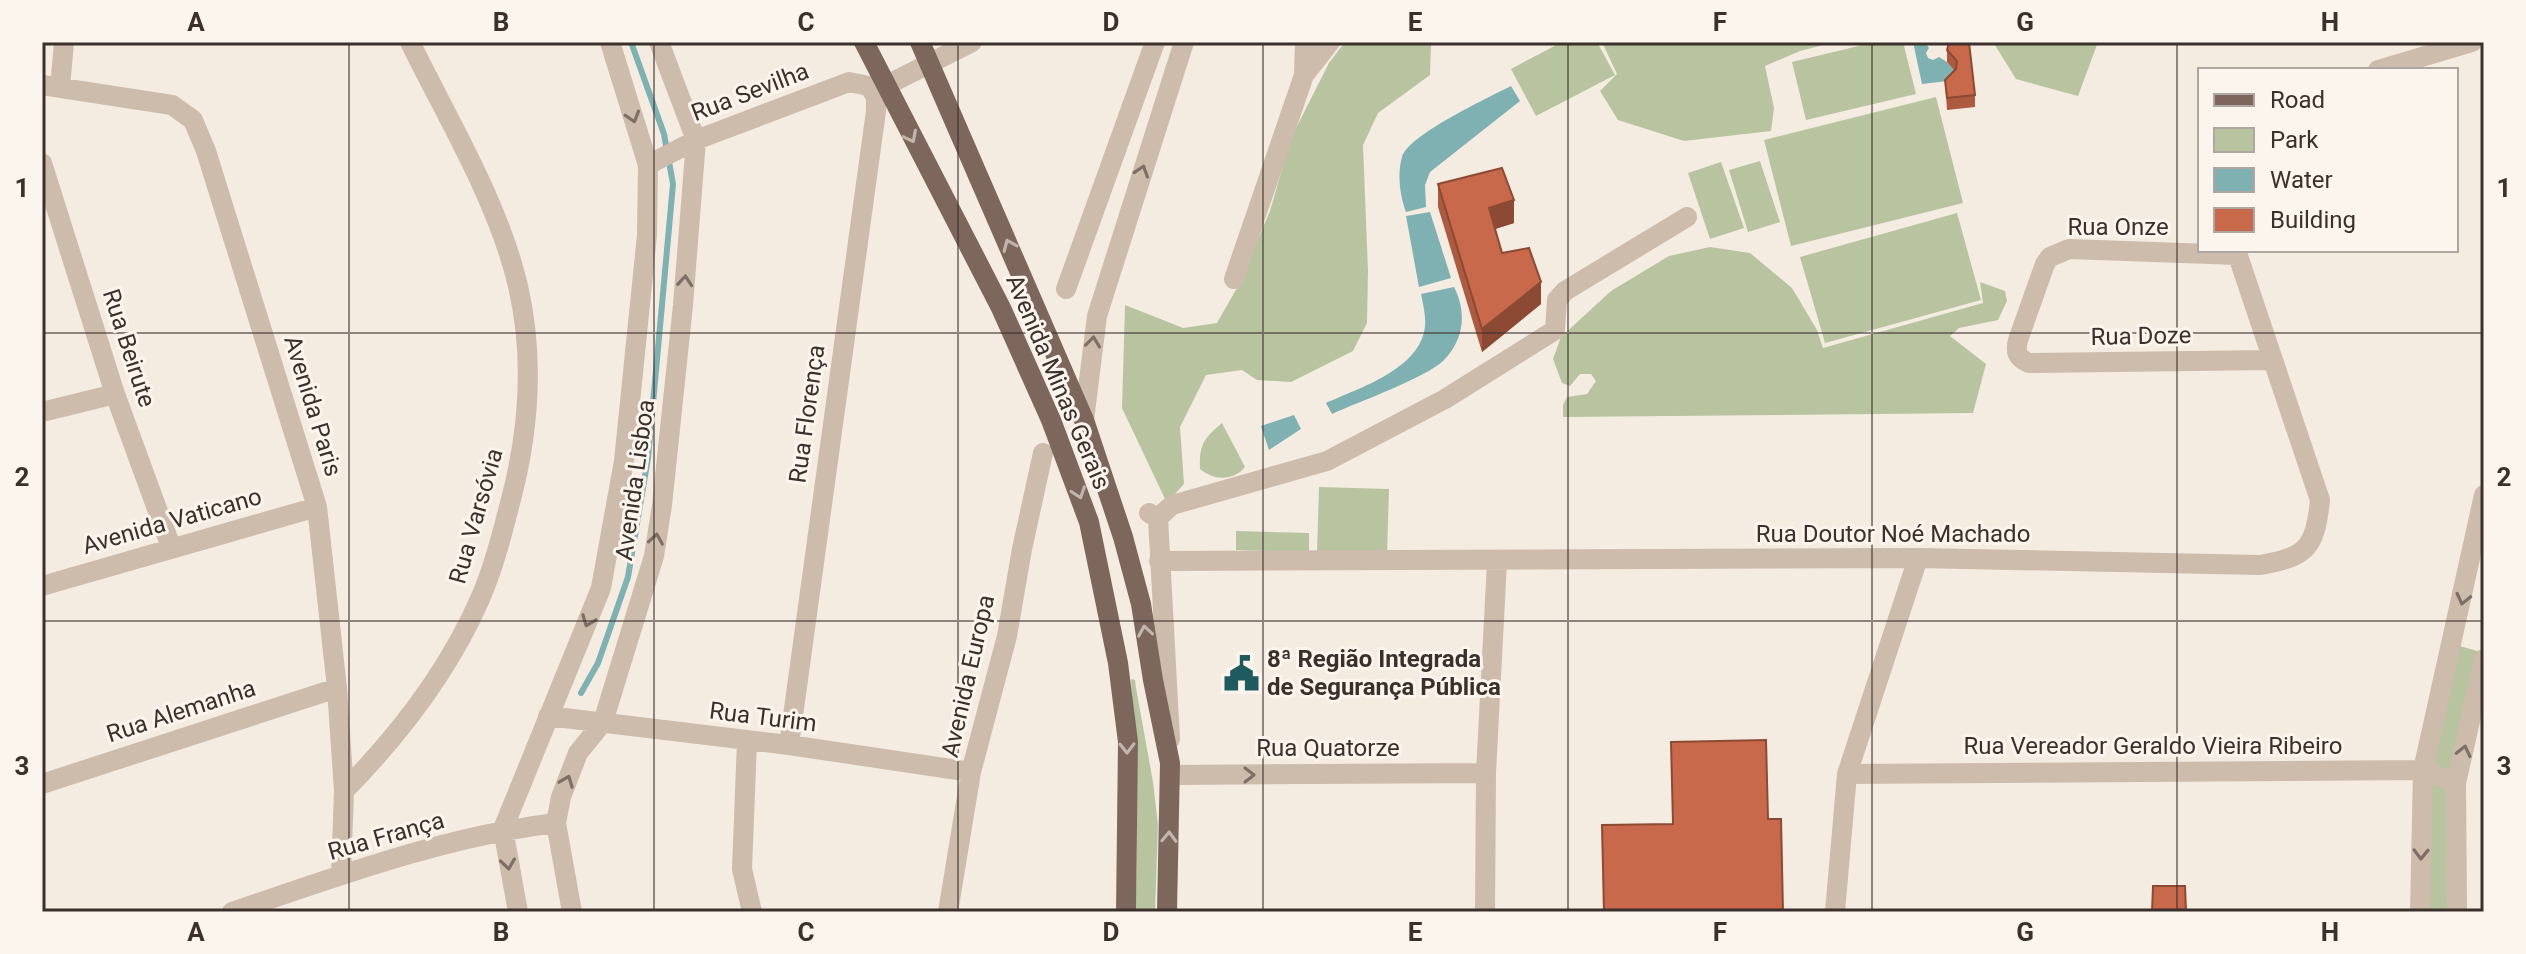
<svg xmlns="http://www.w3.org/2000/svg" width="2526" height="954" font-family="Roboto,sans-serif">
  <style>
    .green { fill: #b8c4a0 }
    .water { fill: #7fb0b2 }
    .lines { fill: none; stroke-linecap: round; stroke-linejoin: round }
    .stream { stroke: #7fb0b2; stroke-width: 6 }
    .minor { stroke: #cdbbac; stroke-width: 20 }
    .major { stroke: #7d675c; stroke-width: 20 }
    .wall { fill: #ac5a40 }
    .shaded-wall { fill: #8c4a34 }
    .building { fill: #c8694b; stroke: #8c4a34; stroke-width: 2 }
    .oneway { stroke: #7d6f65 }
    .oneway2 { stroke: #c2b5ac }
    .grid { fill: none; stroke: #3b302b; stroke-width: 2; stroke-opacity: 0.55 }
    .labels { text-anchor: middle; stroke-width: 6; stroke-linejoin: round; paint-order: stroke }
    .street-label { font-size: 24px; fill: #3b302b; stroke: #fbf5ee }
    .poi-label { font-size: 24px; font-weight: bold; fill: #3b302b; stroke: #fbf5ee; text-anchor: start }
    .neatline { fill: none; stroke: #3b302b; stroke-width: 3 }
    .grid-label { font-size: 26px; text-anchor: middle; font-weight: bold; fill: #3b302b }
  </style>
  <rect width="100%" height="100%" fill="#f4ebe1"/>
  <path class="green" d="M1345 42H1433L1431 45 1430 75 1378 113 1363 145 1368 271 1367 323 1353 351 1291 382 1257 380 1242 370 1206 375 1180 427 1184 484 1167 503 1122 408 1125 305 1183 328 1217 323 1237 288 1270 211 1291 138 1329 63Z
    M1562 42H1597L1615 75 1536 116 1511 69Z
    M1602 42H1835L1800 51 1765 66 1774 108 1771 131 1684 141 1618 120 1600 91 1617 74Z
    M1875 42H1903L1916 94 1806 120 1792 62Z
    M1993 42H2098L2078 96 2016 79Z
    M1936 97 1963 203 1791 246 1764 140Z
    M1760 161 1780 222 1748 232 1729 170Z
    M1721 162 1744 228 1710 239 1688 173Z
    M1957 213 1981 300 1825 343 1800 257Z
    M1710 247 1750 253 1792 288 1817 330 1823 348 1983 303 1980 282 2005 291 2007 301 1998 320 1959 328 1950 336 1986 364 1973 413 1563 417V405L1567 397 1587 394 1596 381 1591 374H1580L1570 386 1562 383 1553 359 1561 337 1611 291 1669 256Z
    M1222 423 1245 467C1234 481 1214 481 1200 469 1199 445 1204 438 1222 423Z
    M1319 487 1389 489 1387 555 1317 553Z
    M1236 531 1309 533V552L1236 550Z
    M2453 644 2484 653 2456 783 2457 912H2420L2423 770Z
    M1131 679 1135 680 1136 688 1153 782 1158 825 1155 912H1136L1137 804Z"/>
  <path class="water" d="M1913 42H1925L1929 48 1926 53 1928 58 1933 60 1939 57 1947 62 1957 73 1956 80 1922 84Z
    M1511 86 1520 101 1430 172 1425 185 1426 207 1406 212C1400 196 1397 174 1402 157 1408 135 1488 98 1511 86Z
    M1430 212 1451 278 1419 287 1406 216Z
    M1454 287C1467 312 1464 340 1444 360 1426 378 1358 402 1332 414L1326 403C1359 388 1421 369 1425 326 1426 316 1423 304 1421 294Z
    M1294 415 1301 429 1269 450 1261 426Z"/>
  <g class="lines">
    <path class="stream" d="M581 693 598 663 628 577 648 458 673 184 664 134 631 42"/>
    <path class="minor" d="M2378 70 2472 42
      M1304 75 1305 42
      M42 85 172 105 193 120 206 151 317 507 337 688 344 791 341 875
      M885 86 972 42
      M60 88 64 42
      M42 163 115 394 171 547
      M648 165 696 140 849 82 869 86 876 97V111L789 745
      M2238 255 2069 249 2050 257 2045 264 2018 340C2015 352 2017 358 2029 363L2273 360
      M1234 279 1304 75 1330 42
      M1066 289 1155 42
      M42 412 115 394
      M1084 420 1097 316 1184 42
      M1149 513 1158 518 1170 739
      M1158 518 1172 505 1327 461 1445 399 1555 330 1557 300 1565 291 1687 217
      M1159 561 1918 558 2260 565C2307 557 2315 548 2320 500L2236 250
      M42 586 317 507
      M548 716 789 745 971 772
      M747 741 742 869 752 912
      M1847 774 2423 770 2456 783
      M1171 775 1486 773
      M42 784 337 688
      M344 791C399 735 448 672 480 599 493 569 501 538 509 507 529 434 535 360 518 286 498 201 448 120 410 42
      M232 912C338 876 446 836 556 823
      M518 912 503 829 601 588 624 461 647 235 648 165 610 42
      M572 912 556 823 561 797 578 753 603 722 654 556 662 505 683 305 696 140 659 42
      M948 912 971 772 1007 636 1022 549 1043 453
      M1485 912 1486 773 1497 562
      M1835 912 1847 774 1918 558
      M2420 912 2423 770 2484 495
      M2457 912 2456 783 2484 659"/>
    <path class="major" d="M864 42 1001 308 1051 420 1089 522 1118 663 1128 742 1126 912
      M920 42 1084 420 1123 537 1141 604 1153 680 1170 763 1167 912"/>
  </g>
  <path class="wall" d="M1949 43 1975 95V107L1947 110 1945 80 1954 70 1947 62V50Z
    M1438 184 1514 223 1495 229 1502 253 1541 304 1482 352 1438 207Z"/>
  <path class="shaded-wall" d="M1514 200V223L1489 231V208Z
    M1541 282V304L1482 352V329Z"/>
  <path class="building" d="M1969 42 1975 95 1947 98 1945 80 1956 69 1957 61 1947 50 1949 43Z
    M1502 168 1514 200 1489 208 1502 253 1529 248 1541 282 1482 329 1438 184Z
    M1766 740 1768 819H1781L1783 912H1604L1602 825 1673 824 1671 742Z
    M2153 886H2185L2186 912H2152Z"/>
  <defs><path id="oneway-chevron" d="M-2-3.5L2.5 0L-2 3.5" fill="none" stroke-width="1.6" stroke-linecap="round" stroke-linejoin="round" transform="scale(2)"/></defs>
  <g class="oneway">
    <use href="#oneway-chevron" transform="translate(633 117) rotate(73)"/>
    <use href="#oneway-chevron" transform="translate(1142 171) rotate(-72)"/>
    <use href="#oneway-chevron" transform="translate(685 281) rotate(-85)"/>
    <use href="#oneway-chevron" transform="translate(1093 342) rotate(-83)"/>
    <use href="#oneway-chevron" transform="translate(656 539) rotate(-81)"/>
    <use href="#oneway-chevron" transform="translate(2463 599) rotate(103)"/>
    <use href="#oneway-chevron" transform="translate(588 621) rotate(111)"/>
    <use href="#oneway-chevron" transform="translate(2464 751) rotate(-77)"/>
    <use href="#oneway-chevron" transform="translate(1249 775)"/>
    <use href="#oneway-chevron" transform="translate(567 781) rotate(-69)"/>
    <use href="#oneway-chevron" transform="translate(2421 854) rotate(91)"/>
    <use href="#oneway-chevron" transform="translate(508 864) rotate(82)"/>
  </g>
  <g class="oneway2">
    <use href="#oneway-chevron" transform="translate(911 137) rotate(63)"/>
    <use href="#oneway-chevron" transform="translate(1009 245) rotate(-113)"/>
    <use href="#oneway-chevron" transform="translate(1079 493) rotate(71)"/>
    <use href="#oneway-chevron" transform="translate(1145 631) rotate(-99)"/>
    <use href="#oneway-chevron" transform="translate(1127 748) rotate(89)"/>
    <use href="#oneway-chevron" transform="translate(1169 837) rotate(-88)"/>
  </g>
  <path class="grid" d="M349 42V912M654 42V912M958 42V912M1263 42V912M1568 42V912M1872 42V912M2177 42V912M42 333H2484M42 621H2484"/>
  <defs>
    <symbol id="civic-bare" viewBox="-9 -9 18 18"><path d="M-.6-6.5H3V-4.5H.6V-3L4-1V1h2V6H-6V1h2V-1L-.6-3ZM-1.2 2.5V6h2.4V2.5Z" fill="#1f5a5e" stroke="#fbf5ee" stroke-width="2.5" paint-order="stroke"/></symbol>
  </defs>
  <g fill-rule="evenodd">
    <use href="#civic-bare" x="1216" y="648" width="51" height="51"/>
  </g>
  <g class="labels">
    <g class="street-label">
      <text transform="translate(750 92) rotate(-21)" y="8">Rua Sevilha</text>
      <text x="2118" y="235">Rua Onze</text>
      <text transform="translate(2141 336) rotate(-1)" y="8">Rua Doze</text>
      <text transform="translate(129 348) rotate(72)" y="8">Rua Beirute</text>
      <text transform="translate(1058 382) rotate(67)" y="8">Avenida Minas Gerais</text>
      <text transform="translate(313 406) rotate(73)" y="8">Avenida Paris</text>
      <text transform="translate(807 414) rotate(-82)" y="8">Rua Florença</text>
      <text transform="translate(635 480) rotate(-82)" y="8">Avenida Lisboa</text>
      <text transform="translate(476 516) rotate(-74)" y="8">Rua Varsóvia</text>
      <text transform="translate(172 521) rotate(-16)" y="8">Avenida Vaticano</text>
      <text x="1893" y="542">Rua Doutor Noé Machado</text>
      <text transform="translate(968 676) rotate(-77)" y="8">Avenida Europa</text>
      <text transform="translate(181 711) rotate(-18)" y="8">Rua Alemanha</text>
      <text transform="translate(763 717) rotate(7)" y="8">Rua Turim</text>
      <text x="2153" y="754">Rua Vereador Geraldo Vieira Ribeiro</text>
      <text x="1328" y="756">Rua Quatorze</text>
      <text transform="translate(386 836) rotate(-16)" y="8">Rua França</text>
    </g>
    <g class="poi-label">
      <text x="1267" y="667">8ª Região Integrada<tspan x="1267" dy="28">de Segurança Pública</tspan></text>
    </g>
  </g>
  <rect width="2526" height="954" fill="none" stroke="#fbf5ee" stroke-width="88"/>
  <rect x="2198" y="68" width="260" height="184" fill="#fbf5ee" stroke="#aea6a0" stroke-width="2"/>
  <rect x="2214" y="94" width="40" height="12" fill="#7d675c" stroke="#aea6a0" stroke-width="2"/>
  <text x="2270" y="108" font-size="24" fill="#3b302b">Road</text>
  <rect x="2214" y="128" width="40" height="24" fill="#b8c4a0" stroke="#aea6a0" stroke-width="2"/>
  <text x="2270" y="148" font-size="24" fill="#3b302b">Park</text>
  <rect x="2214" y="168" width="40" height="24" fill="#7fb0b2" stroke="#aea6a0" stroke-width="2"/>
  <text x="2270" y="188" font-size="24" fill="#3b302b">Water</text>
  <rect x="2214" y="208" width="40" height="24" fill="#c8694b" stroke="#aea6a0" stroke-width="2"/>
  <text x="2270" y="228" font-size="24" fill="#3b302b">Building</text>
  <rect x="44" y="44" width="2438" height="866" class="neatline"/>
  <g class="grid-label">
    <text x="196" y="31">A</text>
    <text x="501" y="31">B</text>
    <text x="806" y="31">C</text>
    <text x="1111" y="31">D</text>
    <text x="1415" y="31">E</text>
    <text x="1720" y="31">F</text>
    <text x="2025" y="31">G</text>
    <text x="2330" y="31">H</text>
    <text x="22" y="197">1</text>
    <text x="2504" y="197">1</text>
    <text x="22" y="486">2</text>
    <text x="2504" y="486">2</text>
    <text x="22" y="775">3</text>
    <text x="2504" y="775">3</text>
    <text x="196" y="941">A</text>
    <text x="501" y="941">B</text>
    <text x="806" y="941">C</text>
    <text x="1111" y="941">D</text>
    <text x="1415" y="941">E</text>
    <text x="1720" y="941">F</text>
    <text x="2025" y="941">G</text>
    <text x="2330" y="941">H</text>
  </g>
</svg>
